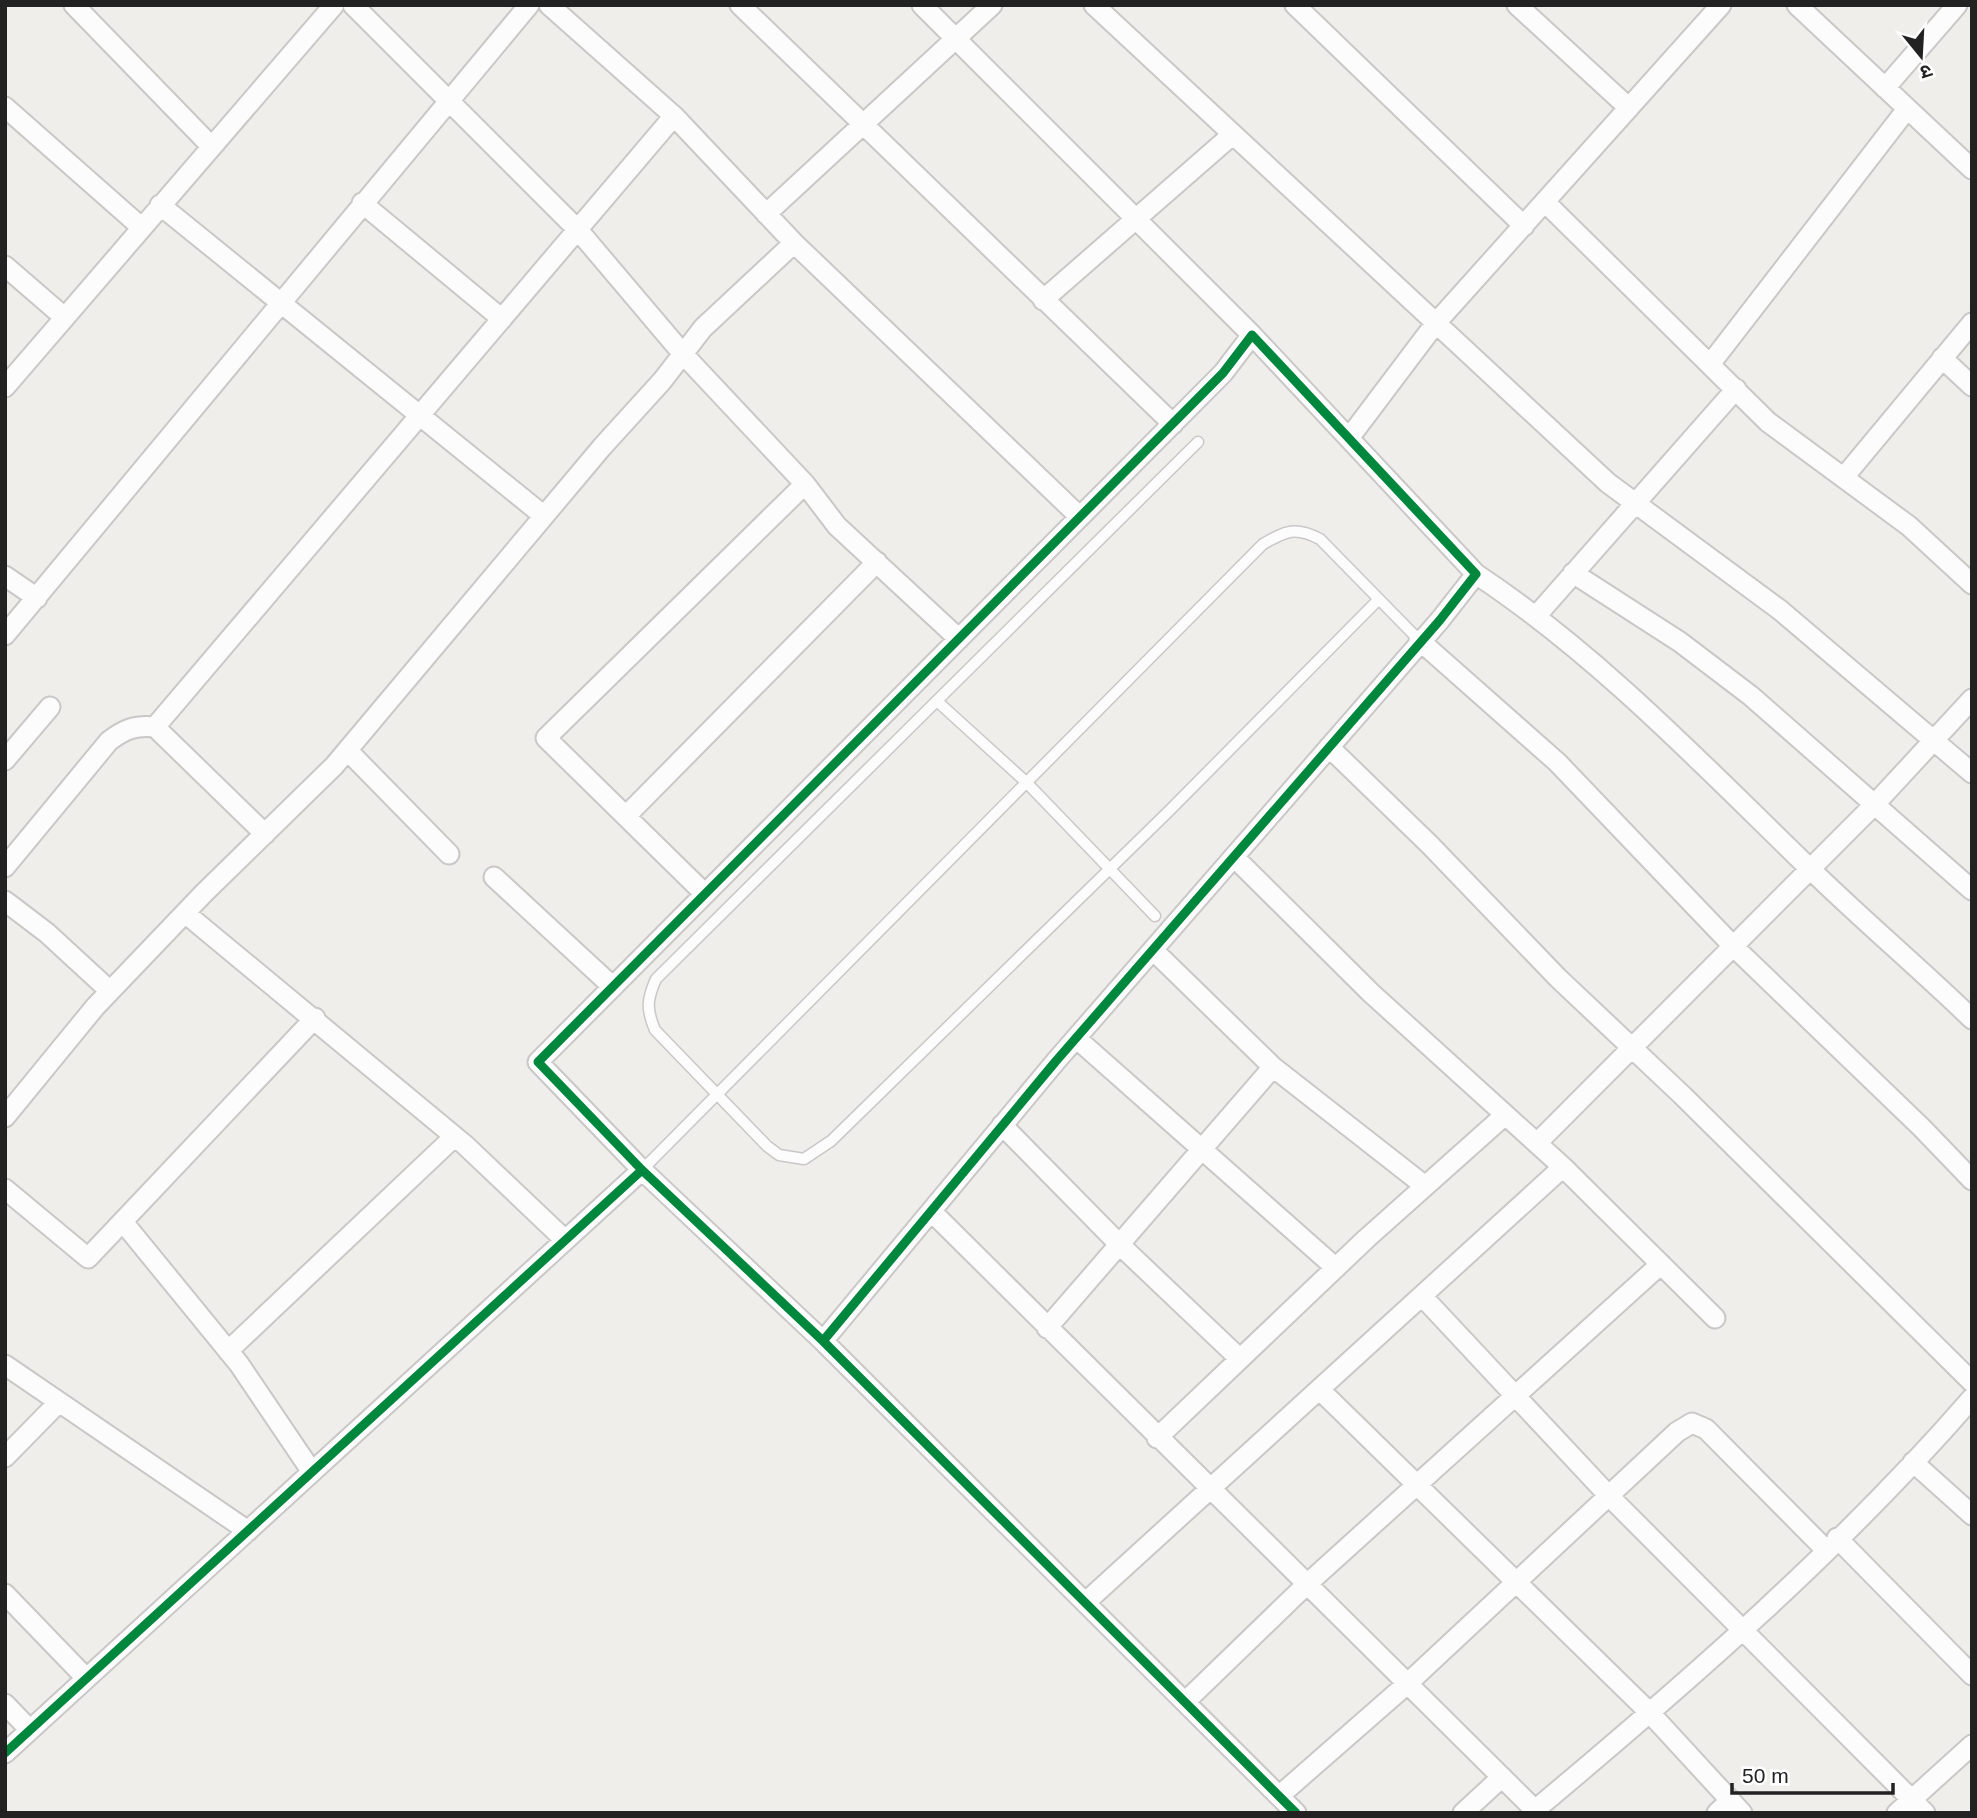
<svg xmlns="http://www.w3.org/2000/svg" width="1977" height="1818" font-family="Helvetica,'Noto Sans Devanagari',sans-serif">
  <style>
    .lines { fill: none; stroke-linecap: round; stroke-linejoin: round }
    .service-casing { stroke: #c9c8c7; stroke-width: 13 }
    .minor-casing { stroke: #c9c8c7; stroke-width: 23 }
    .service { stroke: #fdfcfc; stroke-width: 10 }
    .minor { stroke: #fdfcfc; stroke-width: 19 }
    .cycleway-casing { stroke: #fff; stroke-width: 13 }
    .cycleway { stroke: #00873e; stroke-width: 9 }
  </style>
  <rect width="100%" height="100%" fill="#f0eeeb"/>
  <g class="lines">
    <defs>
      <path id="service" d="M1198 442 656 979C647 999 646 1009 655 1030L767 1146 779 1155 804 1159 831 1141 1169 811 1379 599
        M938 702 1026 782 1155 916
        M642 1170 1263 544C1286 531 1295 526 1320 539L1419 640"/>
      <path id="minor" d="M74 5 211 146
        M353 5 578 230 683 354 805 484 837 526 959 639
        M549 5 674 116 794 243 1080 517
        M740 5 1173 424
        M922 5 1252 335
        M1094 5 1608 483 1780 610 1972 773
        M1295 5 1524 226
        M1517 5 1629 108
        M1797 5 1972 169
        M1885 88 1957 5
        M5 107 141 227
        M1545 202 1768 422 1909 526 1972 584
        M362 203 502 319
        M160 205 544 516
        M766 214 992 5
        M5 266 64 317
        M1043 300 1232 135
        M1942 358 1972 386
        M1711 363 1907 109
        M5 387 334 5
        M1349 438 1435 324 1721 5
        M1844 477 1972 323
        M1573 573 1680 642 1751 696 1972 890
        M1476 574C1598 655 1700 762 1805 864 1859 917 1917 966 1972 1019
        M5 576 37 598
        M1537 615 1736 389
        M5 635 529 5
        M1419 640 1557 762 1734 947 1922 1128 1972 1180
        M1329 747 1430 845 1558 978 1682 1095 1972 1382
        M348 751 449 854
        M5 760 50 707
        M626 816 877 562
        M265 834 155 727 674 116
        M1234 857 1371 993 1563 1167 1715 1318
        M5 867 109 741C125 729 135 725 155 727
        M494 877 613 987
        M705 894 546 738 805 484
        M5 901 47 933 110 991
        M185 913 465 1145 565 1240
        M1153 950 1273 1067 1425 1186
        M1076 1038 1336 1268
        M5 1117 95 1007 204 893 334 766 602 447 662 381 703 328 794 243
        M1002 1125 1120 1245 1240 1359
        M1537 1143 1874 805 1972 699
        M642 1170 538 1062 1223 373 1252 335 1476 574 1440 620 1056 1061 823 1341
        M5 1189 88 1258 315 1018
        M931 1211 1538 1813
        M123 1222 239 1364 312 1472
        M1422 1296 1609 1496 1925 1813
        M1047 1328 1273 1067
        M228 1351 454 1137
        M5 1365 248 1531
        M1320 1390 1650 1713 1742 1813
        M1157 1438 1366 1239 1505 1115
        M5 1457 59 1402
        M1913 1462 1972 1515
        M1837 1538 1972 1675
        M5 1594 86 1678
        M1087 1601 1563 1167
        M1186 1701 1306 1585 1661 1264
        M5 1704 30 1730
        M5 1753 642 1170 823 1341 1296 1813
        M1279 1796 1407 1684 1677 1432 1692 1423 1706 1429 1826 1550
        M1535 1810C1688 1682 1841 1549 1972 1398
        M1463 1813 1502 1777
        M1717 1813 1731 1800
        M1897 1813 1972 1745"/>
    </defs>
    <use href="#service" class="service-casing"/>
    <use href="#minor" class="minor-casing"/>
    <use href="#service" class="service"/>
    <use href="#minor" class="minor"/>
    <defs>
      <path id="cycleway" d="M642 1170 538 1062 1223 373 1252 335 1476 574 1440 620 1056 1061 823 1341
        M5 1753 642 1170 823 1341 1296 1813"/>
    </defs>
    <use href="#cycleway" class="cycleway-casing"/>
    <use href="#cycleway" class="cycleway"/>
  </g>
  <rect width="1977" height="1818" fill="none" stroke="#222222" stroke-width="14"/>
  <g transform="translate(1921 56) rotate(162)" stroke="#ffffff" stroke-width="5" paint-order="stroke">
  <path d="M0-5L12 26L0 18L-12 26Z" fill="#222222"/>
  <text y="-10" font-size="19" font-weight="bold" text-anchor="middle" fill="#222222">उ</text>
  </g>
  <path d="M1732 1783v10h161v-10" fill="none" stroke="#222222" stroke-width="3.5"/>
  <text x="1742" y="1783" font-size="21" fill="#222222" stroke="#ffffff" stroke-width="5" paint-order="stroke">50 m</text>
</svg>
